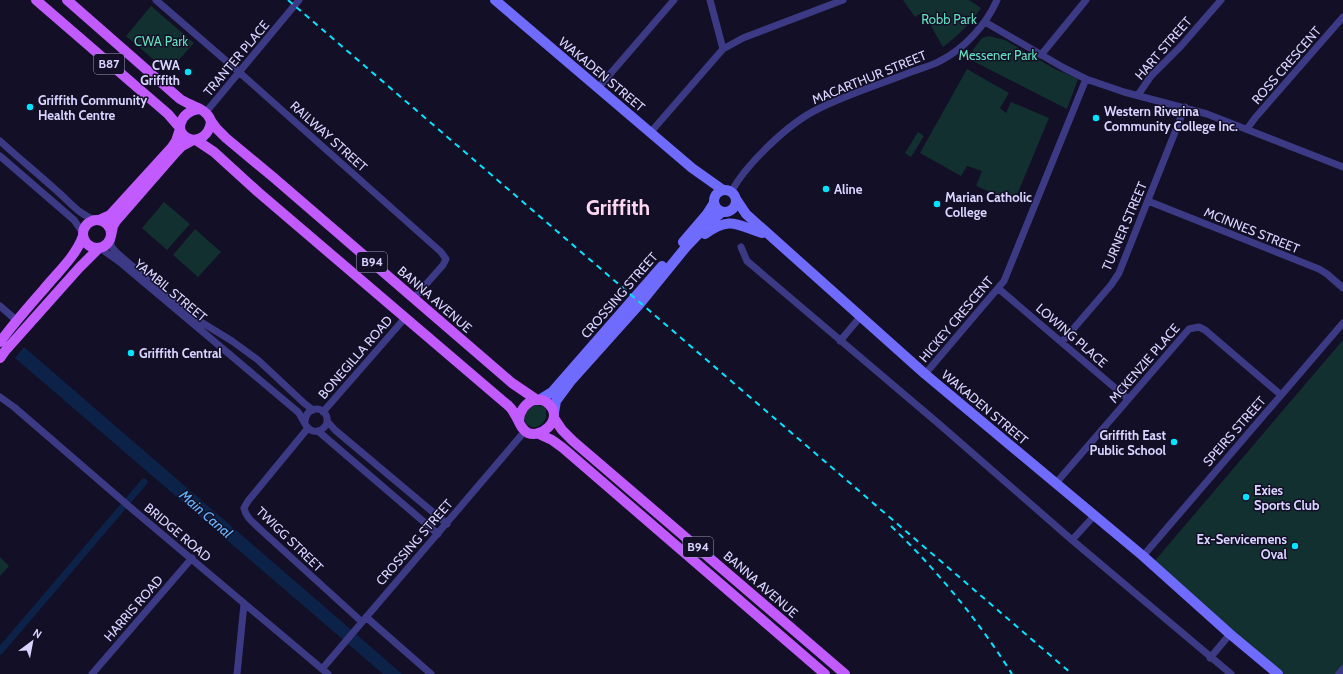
<svg xmlns="http://www.w3.org/2000/svg" width="1343" height="674" font-family="Cabin,sans-serif">
  <style>
    .green { fill: #12302f }
    .water { fill: #0c2248 }
    .lines { fill: none; stroke-linecap: round; stroke-linejoin: round }
    .canal { stroke: #0c2248; stroke-width: 7 }
    .street { stroke: #3d3a85; stroke-width: 7 }
    .secondary { stroke: #6f6bff; stroke-width: 10 }
    .primary { stroke: #c25bff; stroke-width: 10 }
    .rail { stroke: #00e5ff; stroke-width: 2; stroke-dasharray: 6 5; stroke-linecap: butt }
    .poi-dot { fill: #00e5ff; stroke: #130f26; stroke-width: 1.5 }
    .labels { text-anchor: middle; stroke-width: 3; stroke-linejoin: round; paint-order: stroke }
    .shield { fill: #130f26; stroke: #9e99be; stroke-width: 1 }
    .shield-label { font-size: 12px; font-weight: bold; fill: #d9d4ff }
    .park-label { font-size: 13px; fill: #5fe0c0; stroke: #130f26 }
    .street-label { font-size: 13px; fill: #d9d4ff; stroke: #130f26 }
    .poi-label { font-size: 13px; font-weight: bold; fill: #d9d4ff; stroke: #130f26; text-anchor: start }
    .water-label { font-size: 14px; font-style: italic; fill: #62b6ff; stroke: #130f26 }
    .town-label { font-size: 21px; font-weight: bold; fill: #ffd6f0; stroke: #130f26 }
  </style>
  <rect width="100%" height="100%" fill="#130f26"/>
  <path class="green" d="M903 0H969L981 8C970 24 959 35 943 47L923 12 915 17Z
    M151 6 194 43 168 72 126 36Z
    M989 36 1005 40 1055 69 1078 79 1067 109 967 58 982 38Z
    M967 69 1009 93 1000 108 1006 113 1011 102 1049 118 1014 202 976 186 982 171 967 166 961 176 920 153Z
    M918 132 924 136 911 157 905 153Z
    M164 202 190 224 167 250 142 228Z
    M195 229 221 252 198 277 173 255Z
    M1343 340V668L1338 674H1282L1152 564Z
    M536 405 543 406 546 409V418C534 441 510 415 536 405Z
    M0 557 9 566 0 576Z"/>
  <path class="water" d="M24 347 348 627 402 674H383L15 358Z"/>
  <g class="lines">
    <path class="canal" d="M0 651 144 482"/>
    <path class="street" d="M156 0 239 72 441 252 446 259 443 265 414 298
      M710 0 723 49
      M985 22 1064 68 1086 79 1124 92 1207 114 1343 167
      M1041 55 1086 0
      M598 88 674 0
      M1138 95 1151 76 1181 46 1221 0
      M206 112 299 0
      M1247 129 1255 118 1343 17
      M650 133 723 49 743 38 843 0
      M0 141C19 158 38 174 57 191 70 202 79 215 96 220
      M0 156 74 220 83 233
      M731 192C747 163 789 123 818 109 848 94 881 84 911 72 921 68 931 66 940 61 964 49 986 25 997 0
      M1148 201 1319 269 1327 274 1343 288
      M111 239V246L117 253 188 314 232 341 258 360 305 404 313 410
      M741 247 747 261 939 424 1072 540 1231 674
      M100 248 121 263 298 412C302 417 304 424 308 428 316 436 329 428 327 418 324 404 305 407 305 422
      M999 289 1128 399
      M0 306 16 320
      M840 341 861 316
      M1062 342 1111 285 1119 273 1185 107
      M925 374 1004 281 1086 79
      M0 397 14 407 131 508 328 674
      M323 412 405 318
      M327 421 335 430 447 524
      M308 428 248 501 244 508C246 518 254 523 261 530L362 622
      M318 431 438 534
      M1056 483 1189 329 1199 327 1205 330 1281 395
      M1072 540 1094 516
      M1143 556 1343 323
      M366 617 431 674
      M1210 658 1230 634
      M322 669 525 431
      M92 674 192 558
      M237 674 244 604
      M1339 674 1343 669"/>
    <path class="secondary" d="M495 0 692 168 723 190
      M714 201a11 11 0 1 1 22 0a11 11 0 1 1-22 0Z
      M736 199 746 214 925 374 1143 556 1230 634 1278 674
      M705 234C730 216 737 225 762 233
      M683 242 707 214 714 203
      M539 400 552 392 662 266
      M554 413 556 401 570 382 638 306 686 247 707 225 722 212"/>
    <path class="primary" d="M36 0 168 114 180 128
      M67 0 180 99C190 106 207 108 211 121 210 131 204 139 193 140 171 135 180 111 199 109
      M211 121 216 128 226 138 273 177 512 383 537 400
      M196 140 214 152 258 192 504 402C508 405 512 409 514 413 519 420 520 429 528 433 541 438 560 422 552 408 548 402 541 398 534 400 525 403 519 412 519 421
      M83 234a14 14 0 1 1 28 0a14 14 0 1 1-28 0Z
      M99 220 110 215 172 147 176 141 180 129
      M111 236 113 226 116 221 177 151 182 146 193 140
      M0 342C14 323 29 306 44 289 57 273 76 256 83 236
      M0 358 5 351 79 268 98 249
      M554 418 562 430 573 441 845 674
      M539 434 552 440 563 448 825 674"/>
    <path class="rail" d="M288 0 1072 674
      M891 526C937 570 978 620 1012 674"/>
  </g>
  <g class="poi-dot">
    <circle cx="188" cy="72" r="4"/>
    <circle cx="30" cy="107" r="4"/>
    <circle cx="1096" cy="118" r="4"/>
    <circle cx="826" cy="189" r="4"/>
    <circle cx="937" cy="204" r="4"/>
    <circle cx="131" cy="353" r="4"/>
    <circle cx="1174" cy="442" r="4"/>
    <circle cx="1246" cy="497" r="4"/>
    <circle cx="1295" cy="546" r="4"/>
  </g>
  <g class="labels">
    <g class="shield">
      <rect x="94" y="54" width="30" height="20" rx="3"/>
      <rect x="357" y="252" width="30" height="20" rx="3"/>
      <rect x="683" y="537" width="30" height="20" rx="3"/>
    </g>
    <g class="shield-label">
      <text x="109" y="68">B87</text>
      <text x="372" y="266">B94</text>
      <text x="698" y="551">B94</text>
    </g>
    <g class="park-label">
      <text x="949" y="24">Robb Park</text>
      <text x="161" y="46">CWA Park</text>
      <text x="998" y="60">Messener Park</text>
    </g>
    <g class="street-label">
      <text transform="translate(1163 48) rotate(-49)" y="5">HART STREET</text>
      <text transform="translate(236 58) rotate(-50)" y="5">TRANTER PLACE</text>
      <text transform="translate(1286 65) rotate(-49)" y="5">ROSS CRESCENT</text>
      <text transform="translate(602 74) rotate(40)" y="5">WAKADEN STREET</text>
      <text transform="translate(869 77) rotate(-22)" y="5">MACARTHUR STREET</text>
      <text transform="translate(329 136) rotate(42)" y="5">RAILWAY STREET</text>
      <text transform="translate(1124 226) rotate(-67)" y="5">TURNER STREET</text>
      <text transform="translate(1252 230) rotate(22)" y="5">MCINNES STREET</text>
      <text transform="translate(171 290) rotate(40)" y="5">YAMBIL STREET</text>
      <text transform="translate(619 295) rotate(-49)" y="5">CROSSING STREET</text>
      <text transform="translate(435 299) rotate(41)" y="5">BANNA AVENUE</text>
      <text transform="translate(956 319) rotate(-50)" y="5">HICKEY CRESCENT</text>
      <text transform="translate(1072 335) rotate(41)" y="5">LOWING PLACE</text>
      <text transform="translate(355 357) rotate(-49)" y="5">BONEGILLA ROAD</text>
      <text transform="translate(1144 363) rotate(-49)" y="5">MCKENZIE PLACE</text>
      <text transform="translate(985 407) rotate(40)" y="5">WAKADEN STREET</text>
      <text transform="translate(1234 431) rotate(-49)" y="5">SPEIRS STREET</text>
      <text transform="translate(178 532) rotate(40)" y="5">BRIDGE ROAD</text>
      <text transform="translate(290 539) rotate(44)" y="5">TWIGG STREET</text>
      <text transform="translate(414 542) rotate(-49)" y="5">CROSSING STREET</text>
      <text transform="translate(761 584) rotate(41)" y="5">BANNA AVENUE</text>
      <text transform="translate(133 608) rotate(-49)" y="5">HARRIS ROAD</text>
    </g>
    <g class="poi-label">
      <text x="180" y="70" text-anchor="end">CWA<tspan x="180" dy="15">Griffith</tspan></text>
      <text x="38" y="105">Griffith Community<tspan x="38" dy="15">Health Centre</tspan></text>
      <text x="1104" y="116">Western Riverina<tspan x="1104" dy="15">Community College Inc.</tspan></text>
      <text x="834" y="194">Aline</text>
      <text x="945" y="202">Marian Catholic<tspan x="945" dy="15">College</tspan></text>
      <text x="139" y="358">Griffith Central</text>
      <text x="1166" y="440" text-anchor="end">Griffith East<tspan x="1166" dy="15">Public School</tspan></text>
      <text x="1254" y="495">Exies<tspan x="1254" dy="15">Sports Club</tspan></text>
      <text x="1287" y="544" text-anchor="end">Ex-Servicemens<tspan x="1287" dy="15">Oval</tspan></text>
    </g>
    <g class="water-label">
      <text transform="translate(206 514) rotate(41)" y="5">Main Canal</text>
    </g>
    <g class="town-label">
      <text x="618" y="215">Griffith</text>
    </g>
  </g>
  <g transform="translate(32 642) rotate(32)" stroke="#130f26" stroke-width="3" paint-order="stroke">
  <path d="M0-3L7 15L0 10L-7 15Z" fill="#d9d4ff"/>
  <text y="-6" font-size="11" font-weight="bold" text-anchor="middle" fill="#d9d4ff">N</text>
  </g>
</svg>
